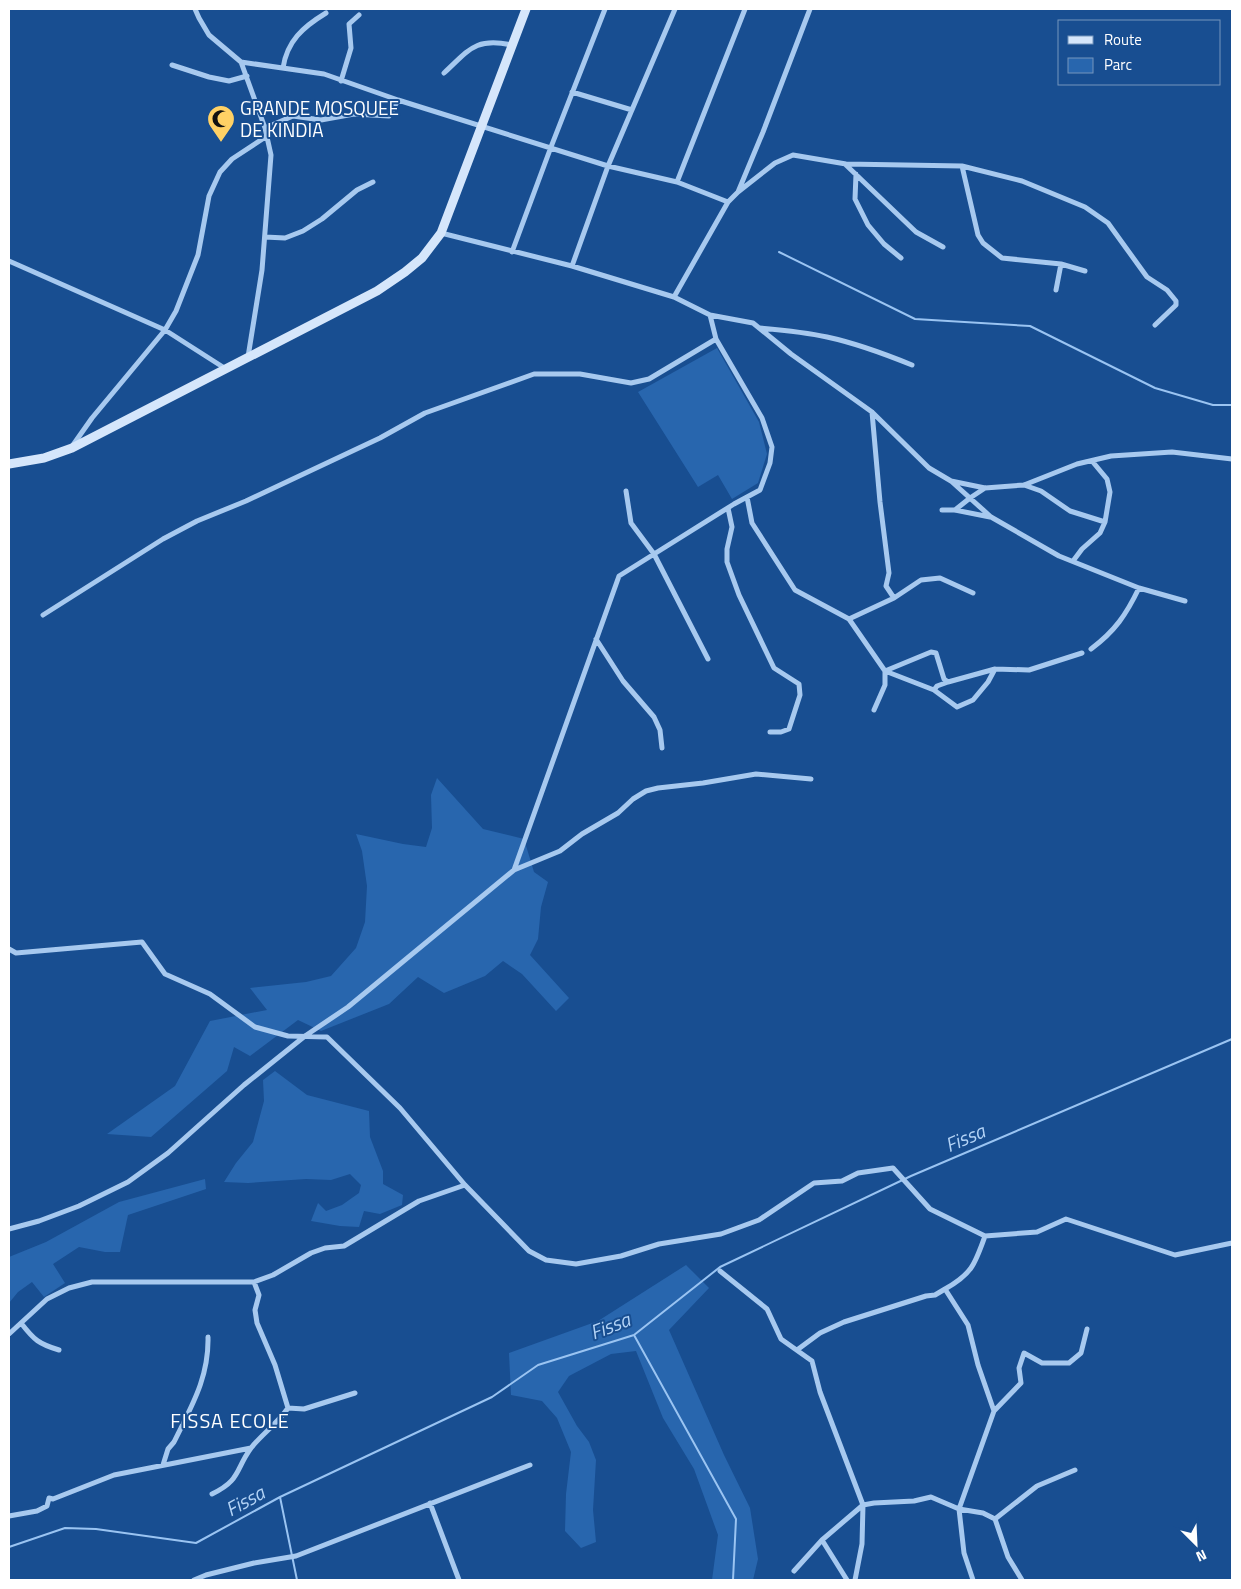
<svg xmlns="http://www.w3.org/2000/svg" width="1241" height="1589" font-family="'Titillium Web',sans-serif">
  <style>
    .green { fill: #2866ae }
    .lines { fill: none; stroke-linecap: round; stroke-linejoin: round }
    .stream { stroke: #9ac4f2; stroke-width: 2 }
    .street { stroke: #a7c9ef; stroke-width: 5 }
    .secondary { stroke: #d5e6fb; stroke-width: 9 }
    .labels { text-anchor: middle; stroke-width: 4; stroke-linejoin: round; paint-order: stroke }
    .poi-label { font-size: 19px; fill: #fff; stroke: #184e91; text-anchor: start }
    .water-label { font-size: 20px; font-style: italic; fill: #b3d3f6; stroke: #184e91 }
    .neighbourhood-label { font-size: 20px; letter-spacing: 1px; fill: #fff; stroke: #184e91 }
  </style>
  <rect width="100%" height="100%" fill="#184e91"/>
  <path class="green" d="M717 348 759 422 767 454 758 483 732 499 718 475 698 487 638 392Z
    M437 778 483 829 524 839 534 872 548 882 541 907 538 939 530 955 569 998 556 1011 522 974 503 961 485 976 444 993 418 977 389 1004 321 1031 298 1020 250 1056 234 1047 227 1071 151 1137 107 1134 175 1086 210 1021 267 1010 250 988 306 982 331 976 356 948 365 922 367 886 362 851 356 834 403 844 426 847 432 828 431 795Z
    M275 1071 307 1095 369 1111 370 1137 383 1171V1184L403 1195 402 1205 380 1214 364 1211 359 1227 340 1226 311 1221 318 1203 326 1211 342 1205 359 1193 361 1185 350 1174 331 1180 306 1179 248 1183 224 1182 236 1163 253 1142 264 1101 263 1080Z
    M205 1179 206 1189 128 1215 120 1252H105L79 1247 53 1264 65 1283 44 1297 32 1282 18 1292 9 1303V1257L46 1242 119 1202Z
    M686 1265 709 1288 669 1330 724 1455 750 1508 758 1559 753 1580H712L718 1535 694 1469 663 1418 636 1351 611 1354 569 1376 558 1392 577 1426 589 1442 596 1460 593 1510 596 1542 581 1548 565 1531 566 1494 571 1452 557 1418 542 1401 511 1395 509 1353 598 1321Z"/>
  <g class="lines">
    <path class="stream" d="M779 252 915 319 1030 326 1155 388 1213 405H1232
      M634 1335 736 1519 733 1580
      M280 1497 297 1580
      M9 1547 65 1528 96 1529 196 1543 280 1497 492 1397 538 1365 634 1335 720 1267 911 1176 1232 1039"/>
    <path class="street" d="M195 9 199 18 209 35 241 62 324 74 398 100 608 166 677 182 728 202
      M241 62 265 128 271 155 262 270 248 357
      M172 65 209 77 229 81 247 76
      M283 68C287 41 303 27 326 13
      M444 73C469 50 475 37 512 45
      M341 81 351 48 349 24 359 15
      M572 92 632 110
      M265 128 293 116 321 120 354 114 389 116 398 100
      M846 165 916 232 943 247
      M962 166 978 235 983 243 1002 258 1061 264 1085 271
      M856 174 855 199 868 225 884 244 901 258
      M677 182 745 9
      M738 192 775 163 793 155 846 164 962 166 1022 181 1085 207 1108 223 1147 277 1167 290 1176 301V305L1155 325
      M441 233 572 266 674 297 710 315 753 323 791 354 872 412 929 468 951 481 985 488 1024 485 1077 464 1111 456 1172 452 1232 459
      M265 237 285 238 303 231 322 219 357 190 373 182
      M512 252 551 147 605 9
      M9 261 165 330 226 369
      M572 266 608 166 675 9
      M1056 290 1061 264
      M674 297 728 202 738 192 763 132 810 9
      M760 328C783 330 805 332 827 337 855 343 885 354 912 365
      M872 412 880 502 889 573 886 586 894 598
      M73 445 92 418 165 330 176 311 198 255 209 196 220 172 232 159 267 136
      M951 481 991 517 1059 556 1139 588 1185 601
      M1024 485 1041 491 1070 511 1105 522
      M626 491 631 523 654 554 708 659
      M747 497 752 523 795 590 849 619 885 671V685L874 710
      M728 508 732 527 727 549V562L739 595 774 668 799 684 800 695 789 729 781 732H770
      M942 510H955L990 517
      M955 510 970 498 985 488
      M1073 561 1082 549 1100 533 1105 522 1110 492 1107 479 1092 461
      M43 615 163 539 197 521 246 501 380 438 425 413 534 374H580L631 383 649 379 716 339
      M849 619 894 598 921 580 940 578 973 593
      M596 639 623 681 654 717 660 730 662 748
      M1091 649C1115 631 1126 615 1139 588
      M885 671 931 652 936 653 944 679 948 682 995 669
      M885 671 934 690 937 686 948 682
      M934 690 957 707 973 700 988 682 995 669 1029 670 1082 653
      M514 870 560 851 582 834 618 813 633 799 646 791 658 788 703 783 756 774 811 779
      M9 949 16 953 142 942 165 974 210 994 255 1027 288 1036 327 1037 400 1108 465 1185 529 1251 546 1260 576 1264 621 1256 659 1244 721 1234 759 1220 814 1183 842 1181 858 1173 893 1168 930 1209 985 1236 1037 1232 1066 1219 1175 1255 1232 1243
      M9 1229 39 1221 79 1206 128 1182 168 1153 244 1085 305 1036 348 1007 514 870 619 576 734 504 760 490 770 463 772 447 762 418 716 339 710 315
      M985 1236C975 1264 972 1274 945 1289L968 1325 978 1365 994 1411 1021 1383 1019 1368 1024 1353 1042 1363H1069L1081 1353 1087 1329
      M720 1271 767 1309 781 1339 812 1361 820 1392 863 1505 862 1544 855 1580
      M21 1323C34 1340 39 1344 59 1350
      M9 1334 47 1299 69 1288 92 1282H254L273 1275 311 1253 325 1248 344 1246 419 1201 465 1185
      M797 1350 820 1333 844 1322 926 1296 935 1295 945 1289
      M288 1408 304 1409 355 1393
      M163 1465 168 1449 174 1442C191 1407 209 1378 208 1337
      M212 1494C241 1480 235 1470 251 1448 262 1434 278 1423 288 1408L275 1365 257 1323 255 1310 259 1295 254 1282
      M430 1503 459 1580
      M9 1516 37 1511 47 1506 49 1498 53 1499 114 1475 251 1448
      M995 1519 1037 1486 1075 1470
      M822 1540 847 1580
      M794 1571 822 1540 863 1505 874 1503 914 1501 931 1497 959 1509 983 1513 995 1519 1008 1557 1022 1580
      M194 1580 206 1575 254 1563 296 1556 530 1465
      M973 1580 964 1553 959 1509 994 1411"/>
    <path class="secondary" d="M9 464 44 458 72 448 377 291 405 272 422 258 441 233 526 9"/>
  </g>
  <defs>
    <symbol id="mosque-pin" viewBox="-11 -11 22 30"><path d="M0 17L-7.5 6A9.5 9.5 0 1 1 7.5 6Z" fill="#ffd165" stroke="#184e91"/><path d="M3.5-4.9A6 6 0 1 0 3.5 4.9A5 5 0 1 1 3.5-4.9Z" fill="#111"/></symbol>
  </defs>
  <g fill-rule="evenodd">
    <use href="#mosque-pin" x="205" y="103" width="32" height="43"/>
  </g>
  <g class="labels">
    <g class="poi-label">
      <text x="240" y="115">GRANDE MOSQUEE<tspan x="240" dy="22">DE KINDIA</tspan></text>
    </g>
    <g class="water-label">
      <text transform="translate(965 1138) rotate(-23)" y="7">Fissa</text>
      <text transform="translate(610 1326) rotate(-21)" y="7">Fissa</text>
      <text transform="translate(245 1501) rotate(-29)" y="7">Fissa</text>
    </g>
    <g class="neighbourhood-label">
      <text x="230" y="1428">FISSA ECOLE</text>
    </g>
  </g>
  <rect width="1241" height="1589" fill="none" stroke="#ffffff" stroke-width="20"/>
  <rect x="1058" y="20" width="162" height="65" fill="#184e91" stroke="#7495bd"/>
  <rect x="1068" y="36" width="25" height="8" fill="#d5e6fb" stroke="#7495bd"/>
  <text x="1104" y="45" font-size="15" fill="#ffffff">Route</text>
  <rect x="1068" y="58" width="25" height="15" fill="#2866ae" stroke="#7495bd"/>
  <text x="1104" y="70" font-size="15" fill="#ffffff">Parc</text>
  <g transform="translate(1196 1544) rotate(156)" stroke="#184e91" stroke-width="4" paint-order="stroke">
  <path d="M0-4L9 19L0 12L-9 19Z" fill="#ffffff"/>
  <text y="-8" font-size="14" font-weight="bold" text-anchor="middle" fill="#ffffff">N</text>
  </g>
</svg>
